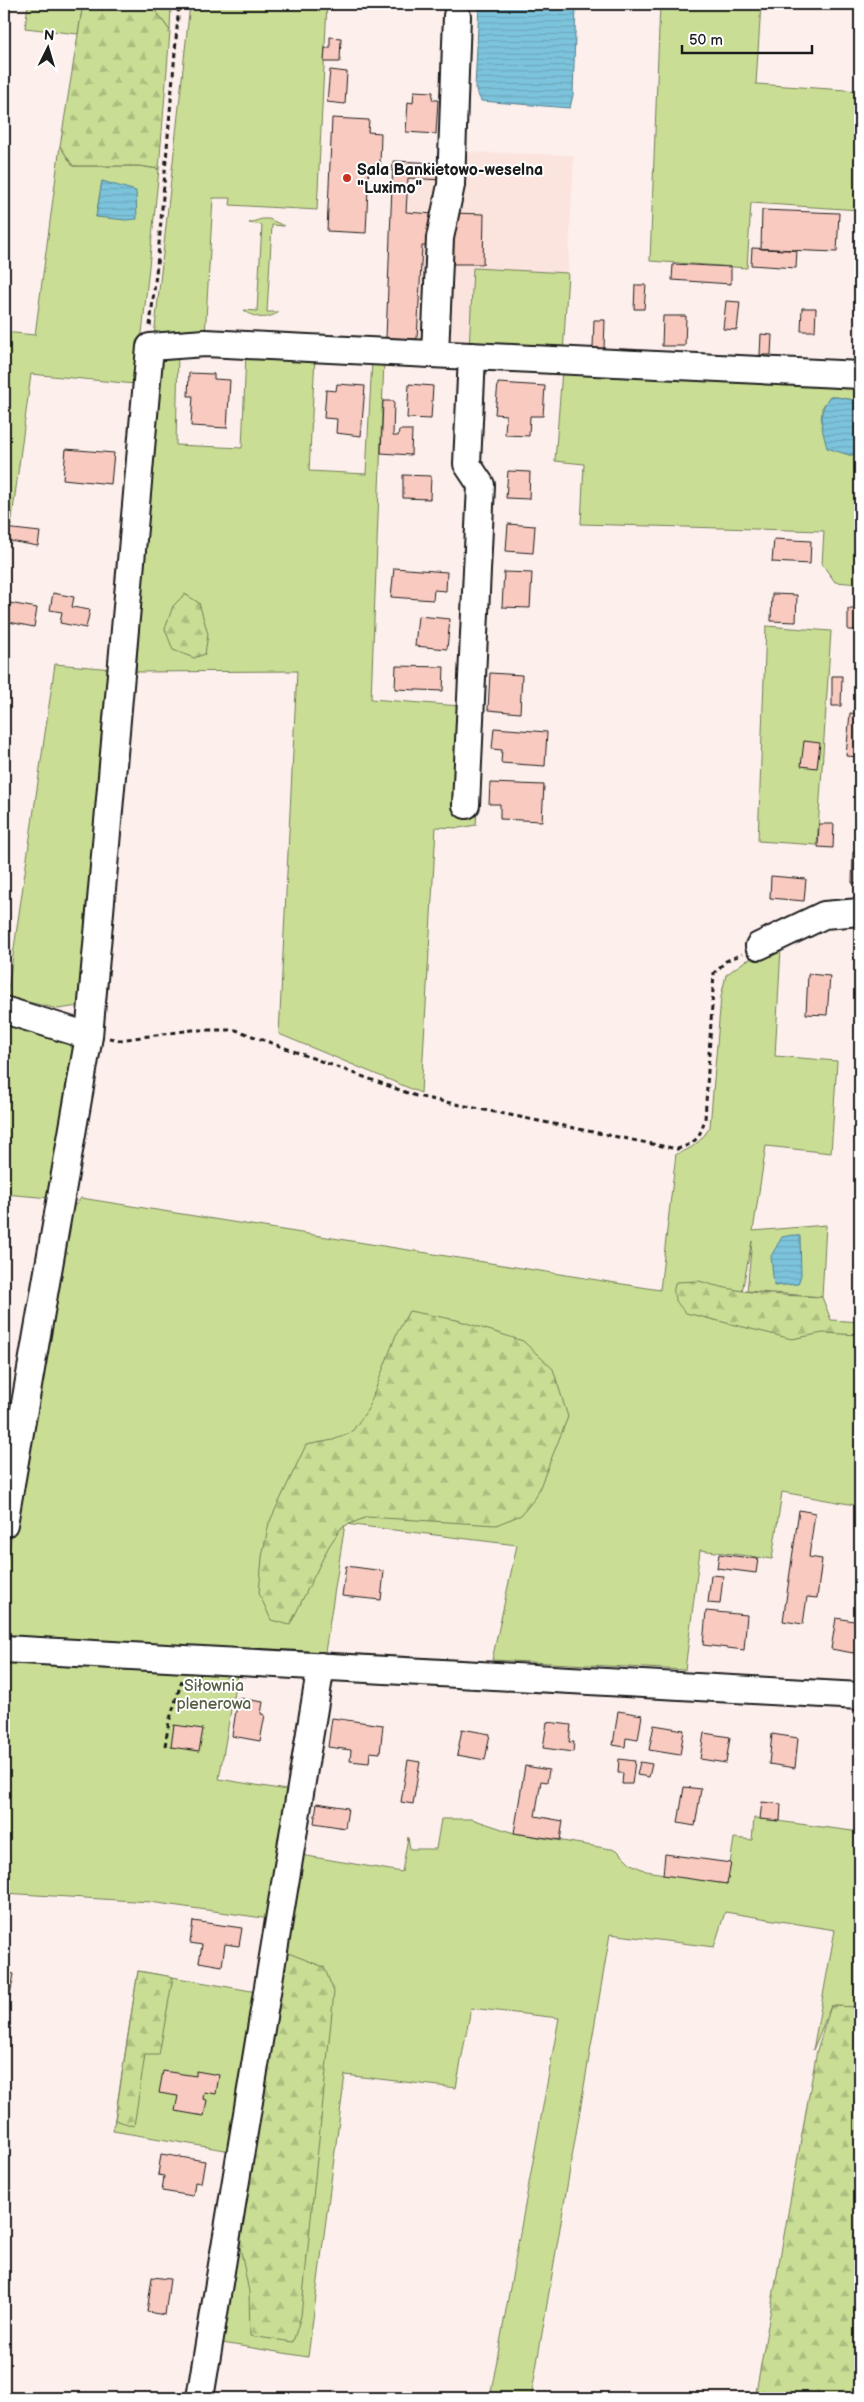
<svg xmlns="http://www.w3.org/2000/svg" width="864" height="2402" font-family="'Balsamiq Sans',sans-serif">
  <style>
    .built { fill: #fce4de }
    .green { fill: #c9de94; stroke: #727d58; fill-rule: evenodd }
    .forest { fill: url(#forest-firs); stroke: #727d58 }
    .water { fill: url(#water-rules); stroke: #56818f }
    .building { fill: #f9cabf; stroke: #1c1c1c }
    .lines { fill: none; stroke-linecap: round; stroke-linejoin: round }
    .minor-casing { stroke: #1c1c1c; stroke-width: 30 }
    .path { stroke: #1c1c1c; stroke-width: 3; stroke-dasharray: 5 4; stroke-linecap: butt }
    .minor { stroke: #fff; stroke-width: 26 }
    .poi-dot { fill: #c8321e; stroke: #fff; stroke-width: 2 }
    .labels { text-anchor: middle; stroke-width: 4; stroke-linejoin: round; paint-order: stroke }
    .poi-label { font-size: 16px; font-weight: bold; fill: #1c1c1c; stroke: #fff; text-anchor: start }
    .park-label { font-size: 16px; fill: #596046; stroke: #fff }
  </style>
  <defs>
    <pattern id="forest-firs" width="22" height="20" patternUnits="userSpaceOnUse" patternTransform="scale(1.25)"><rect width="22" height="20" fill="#c9de94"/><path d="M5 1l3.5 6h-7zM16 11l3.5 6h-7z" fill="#acbe7f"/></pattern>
    <pattern id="water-rules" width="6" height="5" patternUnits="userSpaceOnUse" patternTransform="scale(1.25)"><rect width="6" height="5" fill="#7cc4dc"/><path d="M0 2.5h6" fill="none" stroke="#6ba8bc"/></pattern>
  </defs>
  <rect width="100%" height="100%" fill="#fdefec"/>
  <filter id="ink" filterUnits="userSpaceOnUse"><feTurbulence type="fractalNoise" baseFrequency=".02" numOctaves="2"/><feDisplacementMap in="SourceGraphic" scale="10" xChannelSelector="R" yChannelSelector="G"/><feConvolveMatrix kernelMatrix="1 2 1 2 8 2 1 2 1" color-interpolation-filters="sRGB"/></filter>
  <g filter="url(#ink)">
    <path class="built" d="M466 152 574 155 568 273 473 268 469 351 387 346 393 161 441 163Z"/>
    <path class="green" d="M28 4H90L82 10 78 34 25 28Z
      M151 4H171L170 31Z
      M190 4H327L317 210 230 205 231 198H213L205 336 154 337Z
      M660 4H761L756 84 860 91V210L751 203 747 268 650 261Z
      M60 146 73 166H139L159 169 143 325 135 384 31 374 11 526 4 525V332L35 335ZM102 181 110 184 96 217Z
      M262 219H269L284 226 272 225 267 312H279C267 320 255 319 244 310L257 311 262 225 249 223Z
      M473 268 568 273 563 354 469 351Z
      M178 352 176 445 242 448 246 354 315 357 309 471 366 474 372 360H384L371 699 460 706 478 796 476 825 459 828 436 827 421 1093 279 1034 297 671 136 672 159 366 167 357Z
      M562 370 860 384V401L830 396 822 408V426L849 455 860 454V584L835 582 822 564 824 531 581 524 584 464 555 461Z
      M766 626 831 631 817 845 758 841Z
      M55 664 113 669 79 1006 58 1009 7 997Z
      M781 948 775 1056 837 1061 831 1153 766 1146 753 1231 826 1225 822 1297 747 1291 752 1241 738 1312 820 1332 860 1335V1506L782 1492 772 1559 700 1550 685 1670 492 1660 517 1545 345 1524 325 1652 4 1641V1579L50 1313 67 1215 81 1198 660 1290 676 1154C693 1149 701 1141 710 1127L721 997 726 975 745 961Z
      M4 1012 62 1037 73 1049 76 1061 51 1198 4 1194Z
      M4 1657 199 1667V1674L237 1675 219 1779 292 1791 301 1855 402 1872 408 1837 410 1849H436L441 1819H472L514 1833 617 1850 631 1864 646 1871 727 1884 734 1838 752 1840 754 1818 860 1832V2007L831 2006 813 2050 835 1930 725 1912 714 1947 610 1934 531 2398H490L559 2018 471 2008 456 2088 345 2075 308 2357 216 2342 231 2151 113 2131 138 1971 257 1992 270 1919 150 1902 4 1893Z"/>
    <path class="forest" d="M90 4H151L170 31 159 169 139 166H73L60 146 82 10Z
      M185 594 199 603 208 634 205 654 194 658 173 650 165 629 173 606Z
      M699 1281C739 1294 781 1295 822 1297L831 1320 860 1322V1335L823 1333 792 1339 686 1313C677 1303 670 1296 676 1282Z
      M409 1311 457 1320 523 1341 553 1369 568 1417 536 1497 521 1515 496 1525 367 1517 342 1527 329 1546 290 1625 271 1620 259 1593 262 1557 269 1523 306 1445 333 1440 351 1433 368 1409 396 1335Z
      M283 1951 324 1967 334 1992 301 2316 293 2342 250 2336 249 2292 239 2242Z
      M138 1971 173 1977 159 2055H145L134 2126 115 2120Z
      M831 2006 860 2007V2398H755L817 2050Z"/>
    <path class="water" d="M479 4H576L573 95 570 108 481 101 475 88Z
      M102 181 136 191 137 219 126 220 96 217Z
      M830 396 860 401V454L849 455 827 448C822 428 816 415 830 396Z
      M792 1235 800 1236 801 1275 798 1284 774 1286 771 1256 782 1237Z"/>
    <path class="building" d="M330 37 341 38 340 62H324L325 48H330Z
      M330 70 347 72 345 104 327 102Z
      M414 91 433 92 432 100H438L436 134 406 132 408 102 413 103Z
      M332 118 369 120 368 132 381 133 380 165H369L366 233 327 231Z
      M393 161 441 163V180L408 178 406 212 434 214 433 246H422L417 339 386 338Z
      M762 210 839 213 837 252 761 249Z
      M451 213 484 214 483 264H451Z
      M752 248 797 250 796 268 751 265Z
      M673 264 731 267V284L672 280Z
      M635 285H646L644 309H634Z
      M726 301 740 302 737 330 723 329Z
      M802 308H816L815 331H801Z
      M663 316H686L685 346H662Z
      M594 320H605L604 349 593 348Z
      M761 334 772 335 771 355H760Z
      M189 373 214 374V379L230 380 227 428 191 426 193 396H188Z
      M498 383 545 386 543 416H530L529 436 505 435 506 415 495 414Z
      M337 384 365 386 361 436 336 433 337 419 324 418 326 390 336 391Z
      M409 384 433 386 431 419 407 418Z
      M383 401H394L393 436H398L399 430H412L411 455 381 453Z
      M66 449 114 453 111 484 63 479Z
      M508 471 530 472 529 499 506 498Z
      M403 475 431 476 430 499 403 498Z
      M508 524 535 526 533 553 506 551Z
      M4 528 40 532 38 546 4 540Z
      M774 539 811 541 810 564 772 562Z
      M394 568 447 572 446 591 434 590 433 600 391 597Z
      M504 572 532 573 530 608 502 607Z
      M53 593 74 597 72 607 90 610 86 628 60 623 62 612 50 610Z
      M772 594 797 595 796 622 771 621Z
      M4 602 37 608 34 627 4 621Z
      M848 609H860V630H848Z
      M418 616 450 619 447 649 415 646Z
      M396 666 444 667 443 691 395 689Z
      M490 673 522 675 520 713 488 710Z
      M832 676H842L841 706H832Z
      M850 713 860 714V757L846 756Z
      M494 728 547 732 545 766 501 763 502 750 492 749Z
      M804 741 820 743 817 768 801 766Z
      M490 783 544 785 542 821 500 819V804H489Z
      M819 824H834L833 848 818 847Z
      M853 852 860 853V883H852Z
      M771 876 806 879 804 901 770 898Z
      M808 974 830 976 827 1015 806 1014Z
      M799 1510 815 1513 809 1557 822 1559 817 1598 807 1597 803 1624 783 1621Z
      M719 1554 758 1559 756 1573 717 1568Z
      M346 1566 384 1571 381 1600 342 1596Z
      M711 1575 723 1576 720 1604 708 1603Z
      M706 1611 747 1615 744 1650 703 1645Z
      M836 1618 860 1622 859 1654 831 1649Z
      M238 1698 263 1702 261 1714 265 1715 260 1741 232 1736Z
      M618 1711 642 1715 638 1740 626 1738 625 1747 613 1745Z
      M332 1718 383 1725 380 1753 370 1752 369 1763 350 1761 351 1750 328 1747Z
      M547 1722 571 1725 569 1742H574L573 1752 543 1748Z
      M174 1725 203 1729 199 1751 171 1747Z
      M654 1725 684 1730 680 1755 649 1750Z
      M462 1729 490 1734 485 1760 457 1755Z
      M704 1733 730 1737 726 1763 700 1759Z
      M772 1734 798 1738 795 1768 769 1764Z
      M619 1759 635 1761 632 1784H622L623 1773H618Z
      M408 1760 420 1762 413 1804 401 1802Z
      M640 1762 652 1764 649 1777 637 1775Z
      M525 1766 549 1770 547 1782 541 1781 535 1816 563 1821 560 1840 514 1833Z
      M684 1787 701 1789 695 1826 678 1823Z
      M762 1802 781 1804 780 1821 760 1819Z
      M317 1803 348 1808 345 1828 314 1823Z
      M665 1854 731 1863 727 1884 663 1875Z
      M193 1921 242 1928 239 1946 225 1944 222 1966 199 1962 202 1945 190 1943Z
      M4 1972 14 1974 7 2011 4 2010Z
      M163 2071 196 2076V2071L219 2075 216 2094 204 2092 203 2099 207 2100 204 2116 175 2111 178 2096 159 2093Z
      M161 2154 205 2161 201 2183 195 2182 193 2196 162 2191 164 2176 158 2175Z
      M152 2277 170 2279 165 2315 147 2312Z"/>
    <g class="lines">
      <defs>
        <path id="minor" d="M435 354 440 238 451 185 457 16
          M466 805 481 485 467 464 472 356
          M759 946 824 915 860 912
          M4 1010 89 1036
          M4 1524 89 1036 150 347 205 343 860 375
          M4 1649 860 1696
          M200 2398 321 1666"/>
      </defs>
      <use href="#minor" class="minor-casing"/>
      <path class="path" d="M150 326 158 256 179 4
        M109 1038 120 1040 192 1030H236L416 1096 677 1149C697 1143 699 1138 705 1119L714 973 726 961 742 954
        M165 1746 169 1722 182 1680"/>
      <use href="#minor" class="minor"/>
    </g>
  </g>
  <circle class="poi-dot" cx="347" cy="178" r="5"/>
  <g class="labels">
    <g class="poi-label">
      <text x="357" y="175">Sala Bankietowo-weselna<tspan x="357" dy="18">"Luximo"</tspan></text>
    </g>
    <g class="park-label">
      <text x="214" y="1691">Siłownia<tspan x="214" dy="18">plenerowa</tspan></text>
    </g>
  </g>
  <rect width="864" height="2402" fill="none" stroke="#fff" stroke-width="20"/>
  <rect x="10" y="10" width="844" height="2382" fill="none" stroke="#1c1c1c" stroke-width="2" filter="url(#ink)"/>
  <g transform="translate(48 48) rotate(5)" stroke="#ffffff" stroke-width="4" paint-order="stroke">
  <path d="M0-4L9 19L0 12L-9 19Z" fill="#1c1c1c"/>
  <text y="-8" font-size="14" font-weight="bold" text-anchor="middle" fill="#1c1c1c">N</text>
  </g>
  <path d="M682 45v8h130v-8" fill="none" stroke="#1c1c1c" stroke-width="2.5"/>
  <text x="689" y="45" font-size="15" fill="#1c1c1c" stroke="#ffffff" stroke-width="4" paint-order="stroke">50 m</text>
</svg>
